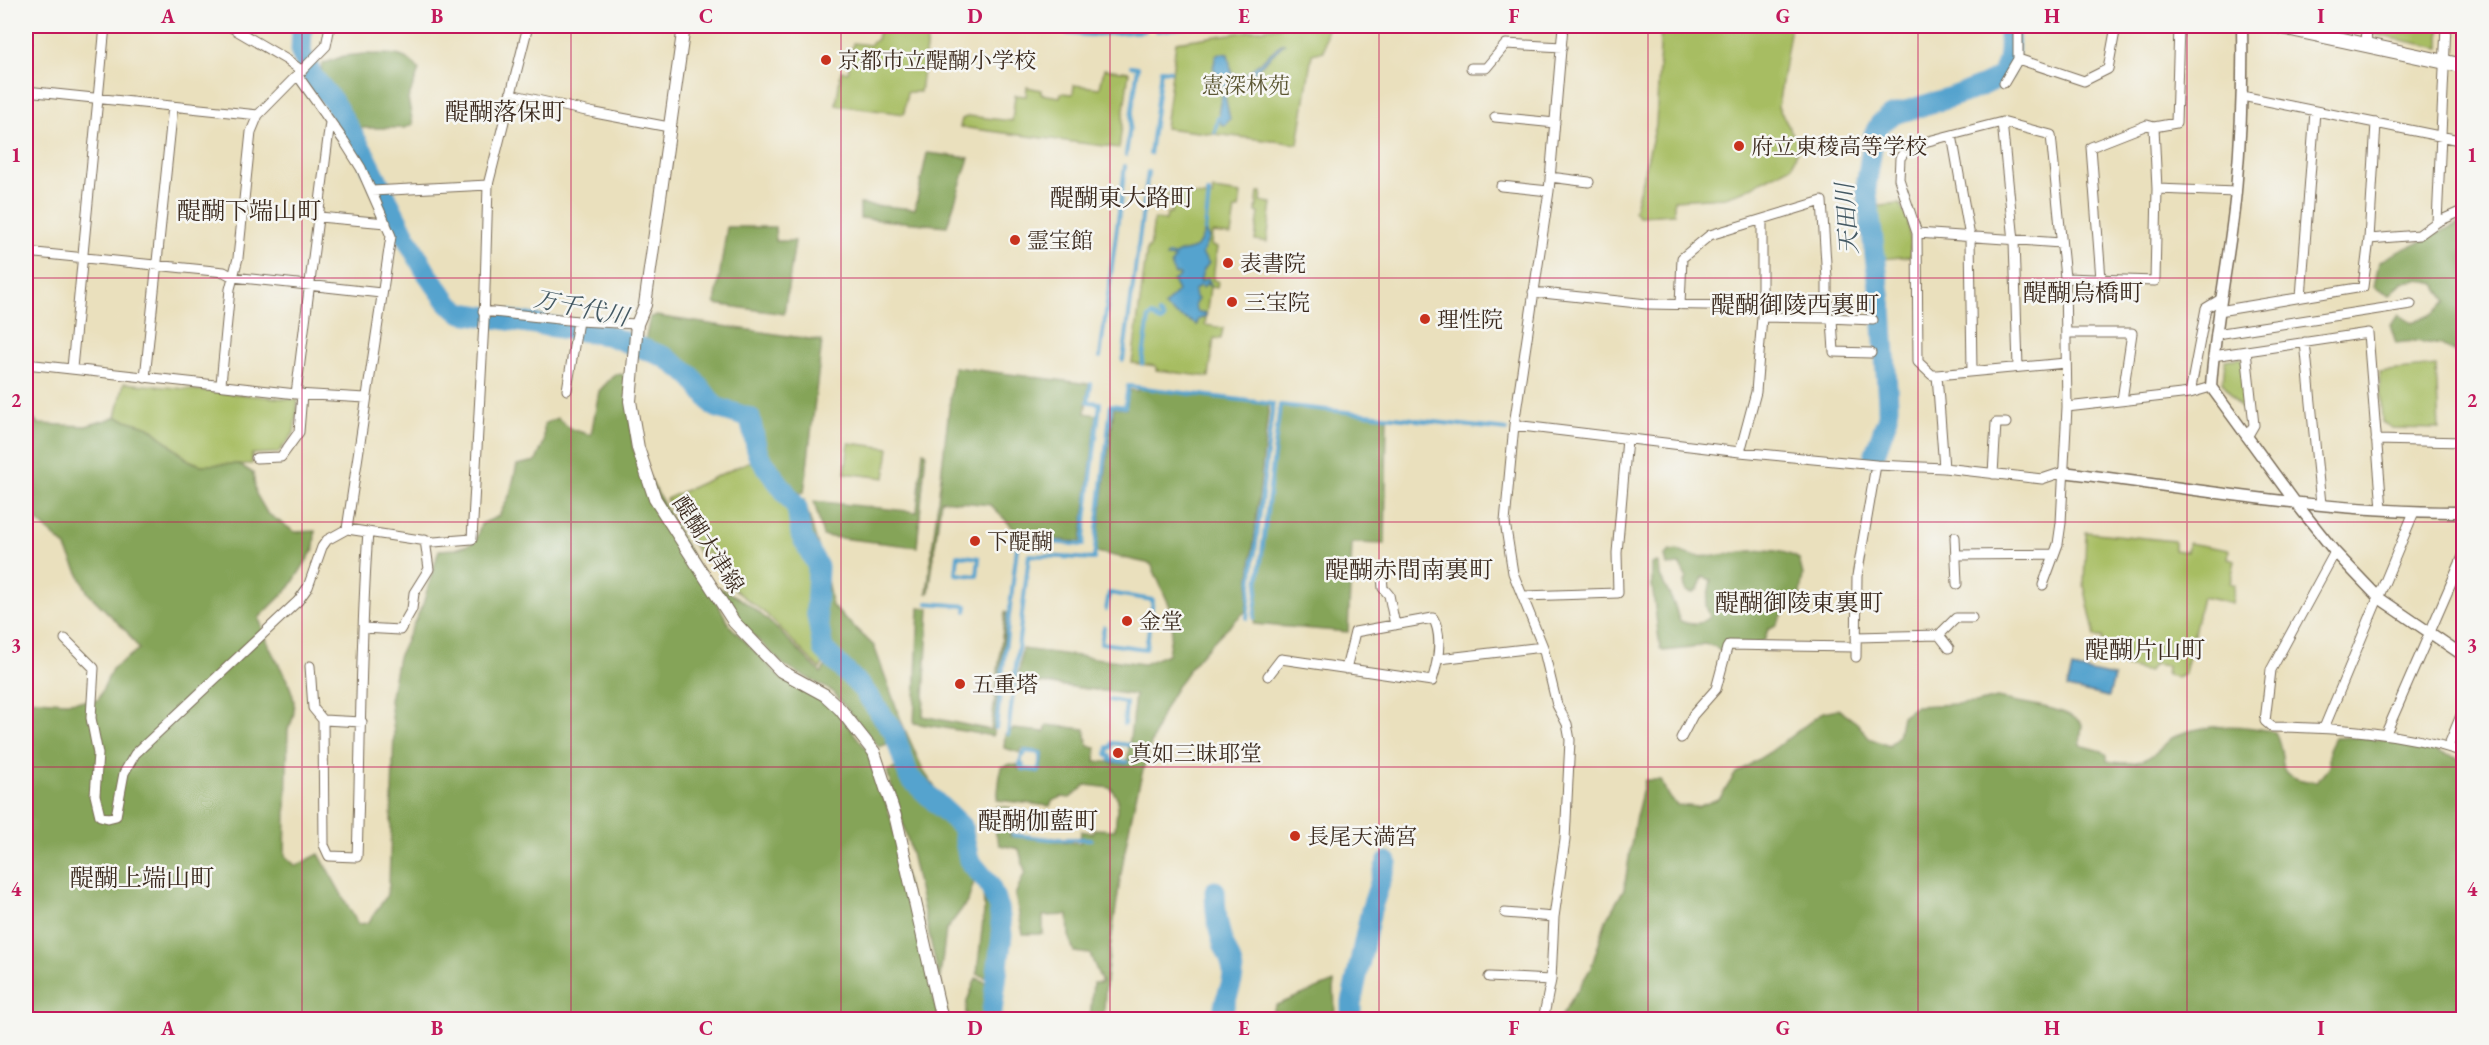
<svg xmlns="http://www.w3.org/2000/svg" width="2489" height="1045" font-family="'EB Garamond','Noto Serif JP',serif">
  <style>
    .green { fill: #a7bd62; stroke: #717440; stroke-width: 1.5 }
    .forest { fill: #85a458; stroke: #60673b; stroke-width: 1.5 }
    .water { fill: #55a3ce; stroke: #486676; stroke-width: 1.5 }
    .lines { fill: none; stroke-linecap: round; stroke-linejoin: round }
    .stream { stroke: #55a3ce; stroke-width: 4 }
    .river { stroke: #55a3ce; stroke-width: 21 }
    .minor-casing { stroke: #786a56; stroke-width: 11 }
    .tertiary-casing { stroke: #786a56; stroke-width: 13 }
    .secondary-casing { stroke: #786a56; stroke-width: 14 }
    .primary-casing { stroke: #786a56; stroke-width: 16 }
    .minor { stroke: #fff; stroke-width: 9 }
    .tertiary { stroke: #fff; stroke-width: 10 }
    .secondary { stroke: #fff; stroke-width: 12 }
    .primary { stroke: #fff; stroke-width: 14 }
    .grid { fill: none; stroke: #c2185b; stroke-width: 1.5; stroke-opacity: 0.55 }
    .poi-dot { fill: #c8321e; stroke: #f6f6f2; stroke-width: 2 }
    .labels { text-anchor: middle; stroke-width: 5; stroke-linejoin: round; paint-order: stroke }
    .poi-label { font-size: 22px; fill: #3b2a1e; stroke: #f6f6f2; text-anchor: start }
    .park-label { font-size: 22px; fill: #5b5632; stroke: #f6f6f2 }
    .street-label { font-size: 22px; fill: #3b2a1e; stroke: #f6f6f2 }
    .neighbourhood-label { font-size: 24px; fill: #3b2a1e; stroke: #f6f6f2 }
    .water-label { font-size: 24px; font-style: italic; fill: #455a64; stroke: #f6f6f2 }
    .neatline { fill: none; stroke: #c2185b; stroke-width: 2 }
    .grid-label { font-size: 20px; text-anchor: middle; font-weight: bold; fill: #c2185b }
  </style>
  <rect width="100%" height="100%" fill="#f6f6f2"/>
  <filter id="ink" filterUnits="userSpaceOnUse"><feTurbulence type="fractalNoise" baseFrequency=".0167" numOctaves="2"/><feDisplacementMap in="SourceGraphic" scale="12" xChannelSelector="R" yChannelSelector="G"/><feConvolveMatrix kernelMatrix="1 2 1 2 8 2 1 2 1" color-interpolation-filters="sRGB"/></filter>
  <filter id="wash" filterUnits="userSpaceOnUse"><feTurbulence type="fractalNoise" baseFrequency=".008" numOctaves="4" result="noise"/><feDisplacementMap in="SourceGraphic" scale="24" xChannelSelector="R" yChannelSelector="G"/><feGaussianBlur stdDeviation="1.35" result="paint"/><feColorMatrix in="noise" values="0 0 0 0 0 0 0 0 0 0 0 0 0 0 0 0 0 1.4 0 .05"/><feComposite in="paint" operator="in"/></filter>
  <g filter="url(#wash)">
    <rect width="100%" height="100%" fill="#eae0bd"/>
    <path class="green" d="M880 26H929L920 92H907L904 114 836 105 841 71 848 72 853 43 870 45 877 39Z
      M1285 26H1327L1324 51 1312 54 1298 144 1165 128 1176 42Z
      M1661 26H1791L1778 107 1799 145 1792 166 1743 191 1725 197 1674 200V214L1639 216 1634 211 1656 125Z
      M2371 26H2440V48L2371 34Z
      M1104 69 1129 72 1119 148 960 127 962 119 968 116 1012 121 1015 95 1026 96 1027 87 1041 90V94L1060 97 1061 93 1073 94 1074 85 1100 88Z
      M1213 190 1241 194 1239 209H1235L1231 235 1212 233 1211 246 1217 247 1213 280 1218 281 1217 288 1210 287 1205 325 1223 328 1221 339 1214 338 1209 377 1156 370V366L1132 363 1147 248H1150L1154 219 1166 220 1167 213H1171L1173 198H1168L1169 192 1212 197Z
      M1258 192H1262L1261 202 1272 203 1267 242 1255 240 1259 213 1256 212Z
      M1900 204 1908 221 1911 256 1881 259 1871 207Z
      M2240 358 2243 361 2249 420 2223 383 2225 360Z
      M2436 366 2439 429 2392 428 2382 422 2379 372Z
      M124 383 298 400 294 433 278 453 252 454V464L201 465 189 460 149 427 116 417Z
      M849 443 889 448 885 478 845 473Z
      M755 459 793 510 796 535 814 567V611L822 649 828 656 820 669 767 615 735 590 708 552 701 557 666 499Z
      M2086 532 2174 541V550L2187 552 2189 543 2229 550 2228 559 2235 561 2230 583 2235 585 2232 603 2202 597 2185 673 2177 677 2166 675 2167 666 2154 664 2148 672 2097 660V655L2103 654 2102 637H2095L2084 585Z"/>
    <path class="forest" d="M365 54C386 55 405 50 419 70L408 99 413 124 405 128H357C348 119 344 109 336 99 327 88 318 81 322 64L344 56Z
      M927 153 969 158 947 226 860 218V204L915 209Z
      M2463 221V357L2442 345 2415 341 2396 343 2390 324 2399 315 2412 323 2432 314 2447 302 2436 284 2419 280 2402 282 2390 296 2374 287 2379 262C2406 246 2435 236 2463 221Z
      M727 227H775L776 241H795L784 314 715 304Z
      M656 316 822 341 804 493 790 492 768 462 755 415 719 398 697 369 676 353 645 342 650 317Z
      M954 367 1089 384 1085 413 1097 415 1081 542 1021 536 991 505 941 500 929 593H927Z
      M615 374 628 375 633 448 730 626 781 678 822 698 838 713 871 755 892 822 939 1019H26V699L65 702 98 700 112 669 139 649 127 632 88 593 65 546 26 511V413L39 424 86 426 116 417 149 427 189 461 201 465 239 464 253 473 256 494 267 513 295 532 315 531 314 549 290 587 259 618C263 630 267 643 273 654 286 678 304 703 288 729L285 856 296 866 319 854 358 924 368 923 386 897 389 886 394 732 390 700 398 657 423 604 439 550 456 549 475 542 481 524 499 516 510 494 517 465 536 461 544 442V424L557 418 571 429 591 435 599 391Z
      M1139 388 1269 404 1246 611C1215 637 1180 674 1163 712 1137 774 1124 849 1115 915 1110 950 1104 984 1104 1019H1090L1093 983H1102L1090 954 1074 952 1069 936 1068 915 1043 916V934H1023L1015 895 1025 872 1019 849 1000 845 995 832 997 806 1012 808 1010 836 1080 843 1081 831 1093 833 1094 829 1115 830 1118 799 1111 788 1086 785 1070 798 1062 797 1052 801 1050 806 997 800 1001 767 1011 764 1018 765V769L1040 772 1043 752 1021 749V753L1004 748 1005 734 1013 729 1045 732 1047 725 1085 729 1088 746 1096 748 1095 761 1127 764 1135 695 1018 680 1022 649 1144 664 1168 654 1174 616 1151 564 1096 552 1114 407 1126 409 1129 390 1138 391Z
      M1280 405 1387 417 1385 544 1352 543 1348 632 1254 624Z
      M923 451 926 452 917 547 823 536 814 501 917 512Z
      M793 499 804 500 824 565 832 606 874 646 902 723 924 772 958 820 913 775 895 730 864 687 826 647 818 610 820 566 803 534 799 507Z
      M1678 550C1708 570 1761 535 1799 559L1803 575 1799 600 1786 609 1776 625 1768 629 1765 639 1758 644 1731 648 1725 651H1720L1714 646 1703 644 1692 648 1663 651 1660 648 1652 584V564L1656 562 1659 565 1660 576 1675 606 1679 620C1689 626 1701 625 1710 617L1706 606 1711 580 1703 577 1698 589 1692 593 1686 591 1684 583 1686 577 1680 565 1667 566 1665 556 1670 551Z
      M715 586C757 602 789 642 821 673L829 661C849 680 887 715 893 742L879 747 832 691 785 666 738 621Z
      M919 608H929L923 716 991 730 1005 612 1007 613 993 736 914 723Z
      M1997 698C2019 703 2067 707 2082 724L2080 745 2102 751 2107 755V761C2128 765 2143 764 2159 750 2165 745 2170 738 2177 735 2206 723 2246 725 2275 732 2290 759 2269 779 2317 782L2329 767V750L2335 738C2380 734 2421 746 2463 760V1019L1559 1020 1591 968 1606 920 1624 889 1635 821 1645 780H1661L1668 796 1677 805 1698 807 1720 798 1736 773 1770 752 1823 712 1838 709 1857 723 1869 738 1889 746 1898 736 1902 716 1916 706 1976 703Z
      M899 767 904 779 958 829 966 862 976 875 968 901 946 930 940 977 948 1019 909 844 887 771Z
      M983 885H985C999 921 994 941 988 978L977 974 984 911Z
      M976 978 988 983 982 1019H965L967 1001Z
      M1334 982 1335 1019H1268L1276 1005Z"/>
    <path class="water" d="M1285 43 1255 71 1251 81 1226 86 1225 96 1230 119 1225 125 1221 124C1214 110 1224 99 1223 85 1222 79 1216 73 1213 68L1216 55 1219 53 1228 54 1232 74 1238 77H1243L1280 45Z
      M1205 231 1209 238 1202 254 1209 263 1203 271 1200 282 1208 278 1211 285 1209 286 1207 283 1203 288 1200 285 1194 291 1195 297 1198 299 1195 304 1196 310 1199 313H1206V316L1198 320 1197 325C1186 318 1174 316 1164 306L1178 291 1173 281 1180 276 1178 274 1175 275 1171 264 1175 258 1166 257 1168 254 1175 255C1182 249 1192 252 1198 245 1201 241 1203 235 1205 231Z
      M2072 668 2114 677 2109 697 2067 688Z"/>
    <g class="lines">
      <path class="stream" d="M1038 26 1071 34 1090 35 1145 31
        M1157 31 1195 26
        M1215 132 1218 118
        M1150 154 1161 70 1170 71
        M1126 155 1138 67 1131 66
        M1205 231 1209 193H1207
        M1152 315 1161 322 1164 319 1159 313
        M1100 357 1125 166
        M1123 360 1148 172
        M1142 364 1149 317
        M1416 420 1507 430
        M958 555 979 558 977 576 956 574Z
        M927 603 967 606 966 611
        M1106 610 1109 593 1153 600 1150 620
        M1254 618 1280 405 1413 419
        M1104 627 1101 643 1146 649 1149 629
        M1110 700 1126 703 1124 724
        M996 728 1018 539 1083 545 1100 403 1088 402 1091 384
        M1008 734 1029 555 1094 559 1111 405 1125 407 1128 386 1273 404 1247 618
        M1025 751 1041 753 1039 771 1022 769 1023 765H1020L1022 754 1024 755Z
        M1127 762 1110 760V756H1107L1108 747 1111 748 1112 743 1129 745
        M1013 835 1050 839H1091"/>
      <path class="river" d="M302 26 301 53 313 77 332 100 365 155 405 235 426 272 450 305 462 313 607 335 665 357 691 376 715 407 750 418 758 455 797 508 801 535 818 567 816 610 823 649 863 689 894 732 909 777 962 827 969 860 989 884 999 908 1002 935 991 1020
        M1874 456 1888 417V403L1882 309 1866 188 1874 134 1880 124 1892 115C1913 108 1995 88 2004 71 2011 57 2010 41 2008 26
        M1215 891C1215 908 1217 926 1223 943 1227 953 1233 962 1233 973 1233 990 1220 1003 1224 1020
        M1351 1020V1004L1371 910 1387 862"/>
    </g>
  </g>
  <g filter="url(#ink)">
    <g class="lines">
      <defs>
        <path id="minor" d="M229 26 287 60 302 71
          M2366 26 2367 45
          M26 53 28 26
          M2018 59 2084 81 2108 69 2116 26
          M1471 68H1486L1506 44 1562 47
          M298 76 344 141 361 168 391 236 347 529
          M2004 83 2018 59V26
          M26 91 258 115
          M510 94 595 113 669 127
          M2242 96 2464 141
          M1495 117 1555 123
          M2002 122 2014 241 2018 367
          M2154 127 2176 123 2179 26
          M1952 135 1970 237 1972 371
          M1550 177 1589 182
          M1501 186 1549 191
          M2157 189 2236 192
          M372 191 488 185
          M319 217 386 223
          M2437 222 2446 26
          M1917 233 2061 243
          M2369 239 2419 235 2437 222 2464 210
          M26 252 224 272 233 277 381 293
          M2065 278 2155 281 2157 189 2154 127 2147 125 2091 147 2101 279
          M1533 292 1647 304 1763 306
          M2301 297 2315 111
          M1680 305 1682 258 1710 235 1822 201 1827 279V318L1762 317
          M483 311 578 321 637 324
          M2219 311 2363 287 2369 239 2376 123
          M1828 318 1873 320
          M1832 319 1834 352 1871 353
          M2066 333H2132L2122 400
          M2216 334 2411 304
          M2305 342 2321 504
          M2246 351 2254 425 2247 437
          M2213 356 2368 333 2382 509
          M26 364 296 394 366 398
          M72 368 105 26
          M1937 375 1944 468
          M145 378 173 106
          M221 384 230 289 238 258 251 132 258 115 326 46 330 26
          M567 390 578 321
          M2190 393 2206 308 2221 299
          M296 394 330 122
          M2067 407 2190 393 2211 387
          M1514 425 1740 452 1876 465 1944 468 2042 479 2063 472
          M2376 440 2464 442
          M1740 452 1756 392 1762 317V220
          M256 458 281 457 299 432 302 394
          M1993 474 1996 423H2006
          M1955 537 1957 584
          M2335 552 2271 670 2265 721 2272 727C2337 728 2401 732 2464 752
          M1956 555 2054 554
          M1382 575 1383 588 1389 595 1395 625
          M2043 585 2058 544 2061 523 2067 407 2065 278 2051 135 2002 122 1909 146 1900 158 1899 179 1917 233 1918 362 1932 375H1937L2066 363
          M1523 596 1618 593 1617 553 1627 439
          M363 628 400 630 412 609 414 593 429 569 425 540
          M1939 635 1949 648
          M1856 637 1939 635 1956 618H1972
          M65 639 94 668 91 718 98 754 95 795 100 816 108 818 116 816 124 773 135 754 298 601 308 587 322 547 327 540 347 529 434 542 472 539 484 322 488 185 528 26
          M1856 657 1857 576 1876 465
          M1439 659 1543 647
          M310 666 313 708 323 720 324 845 329 856 357 857C361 749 360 640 368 532
          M1268 676 1281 659 1432 681C1438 662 1443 635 1433 618L1355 632 1346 669
          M323 720 362 722
          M2324 728 2414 512
          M2386 733 2464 554
          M1681 738 1693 715 1716 689 1727 648 1729 645 1855 647
          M2448 747 2464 708
          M1505 913 1554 917
          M1489 977 1551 980
          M1543 1020 1551 980 1554 917 1565 840 1570 740 1567 724 1557 705 1543 647 1513 573 1505 522 1514 425 1549 191 1563 26"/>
        <path id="tertiary" d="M2242 26C2243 81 2241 136 2236 191 2230 257 2215 321 2211 387L2295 502 2335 552 2379 598 2464 656
          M2063 472C2196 489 2329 513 2464 512"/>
        <path id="secondary" d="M684 26 645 305 637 324 630 401 638 448 655 499 734 622 781 671 825 695 840 709 874 752 896 819 942 1020"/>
        <path id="primary" d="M2278 26 2464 66"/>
      </defs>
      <use href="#minor" class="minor-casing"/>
      <use href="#tertiary" class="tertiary-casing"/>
      <use href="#secondary" class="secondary-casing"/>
      <use href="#primary" class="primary-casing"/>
      <use href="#minor" class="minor"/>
      <use href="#tertiary" class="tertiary"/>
      <use href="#secondary" class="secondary"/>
      <use href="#primary" class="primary"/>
    </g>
  </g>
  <path class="grid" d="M302 26V1020M571 26V1020M841 26V1020M1110 26V1020M1379 26V1020M1648 26V1020M1918 26V1020M2187 26V1020M26 278H2464M26 522H2464M26 767H2464"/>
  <g class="poi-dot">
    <circle cx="826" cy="60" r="6"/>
    <circle cx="1739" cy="146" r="6"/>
    <circle cx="1015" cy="240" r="6"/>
    <circle cx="1228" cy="263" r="6"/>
    <circle cx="1232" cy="302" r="6"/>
    <circle cx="1425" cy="319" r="6"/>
    <circle cx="975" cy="541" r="6"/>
    <circle cx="1127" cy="621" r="6"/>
    <circle cx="960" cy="684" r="6"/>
    <circle cx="1118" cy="753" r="6"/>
    <circle cx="1295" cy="836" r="6"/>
  </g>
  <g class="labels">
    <g class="poi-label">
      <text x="838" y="68">京都市立醍醐小学校</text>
      <text x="1751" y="154">府立東稜高等学校</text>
      <text x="1027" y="248">霊宝館</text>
      <text x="1240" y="271">表書院</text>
      <text x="1244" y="310">三宝院</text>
      <text x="1437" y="327">理性院</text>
      <text x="987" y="549">下醍醐</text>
      <text x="1139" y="629">金堂</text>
      <text x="972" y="692">五重塔</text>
      <text x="1130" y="761">真如三昧耶堂</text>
      <text x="1307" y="844">長尾天満宮</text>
    </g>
    <g class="park-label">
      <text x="1246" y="93">憲深林苑</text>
    </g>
    <g class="street-label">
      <text transform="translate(709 544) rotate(57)" y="8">醍醐大津線</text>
    </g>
    <g class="neighbourhood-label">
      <text x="505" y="120">醍醐落保町</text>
      <text x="1122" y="206">醍醐東大路町</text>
      <text x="249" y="219">醍醐下端山町</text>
      <text x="2083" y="301">醍醐烏橋町</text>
      <text x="1795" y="313">醍醐御陵西裏町</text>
      <text x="1409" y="578">醍醐赤間南裏町</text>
      <text x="1799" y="611">醍醐御陵東裏町</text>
      <text x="2145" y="658">醍醐片山町</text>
      <text x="1038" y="829">醍醐伽藍町</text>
      <text x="142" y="886">醍醐上端山町</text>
    </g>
    <g class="water-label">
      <text transform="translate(1847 219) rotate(-94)" y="8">天田川</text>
      <text transform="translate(581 308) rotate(12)" y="8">万千代川</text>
    </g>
  </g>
  <rect width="2489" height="1045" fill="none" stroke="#f6f6f2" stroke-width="66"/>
  <rect x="33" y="33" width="2423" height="979" class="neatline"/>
  <g class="grid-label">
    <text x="168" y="23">A</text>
    <text x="437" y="23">B</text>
    <text x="706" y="23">C</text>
    <text x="975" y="23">D</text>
    <text x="1244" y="23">E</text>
    <text x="1514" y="23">F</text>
    <text x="1783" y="23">G</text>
    <text x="2052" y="23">H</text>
    <text x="2321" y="23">I</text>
    <text x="16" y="162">1</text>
    <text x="2472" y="162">1</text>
    <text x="16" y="407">2</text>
    <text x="2472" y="407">2</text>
    <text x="16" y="652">3</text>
    <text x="2472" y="652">3</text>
    <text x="16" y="896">4</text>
    <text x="2472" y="896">4</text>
    <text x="168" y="1035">A</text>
    <text x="437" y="1035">B</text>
    <text x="706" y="1035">C</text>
    <text x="975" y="1035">D</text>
    <text x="1244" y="1035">E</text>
    <text x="1514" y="1035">F</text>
    <text x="1783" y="1035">G</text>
    <text x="2052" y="1035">H</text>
    <text x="2321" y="1035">I</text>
  </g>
</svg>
